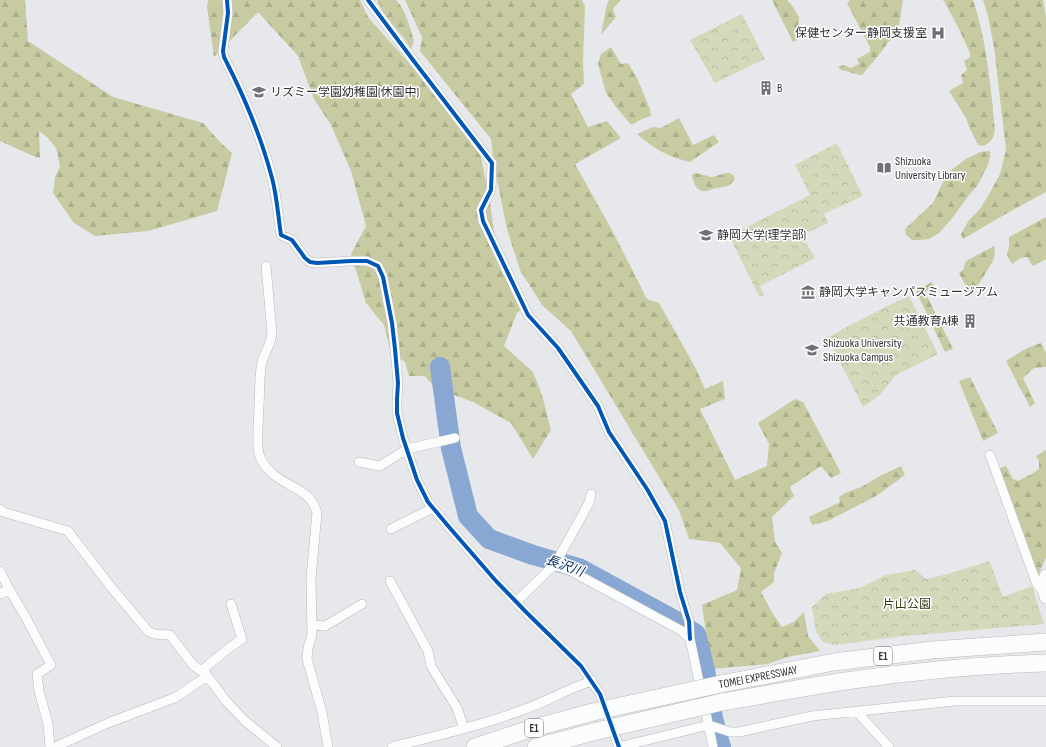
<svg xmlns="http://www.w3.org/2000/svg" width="1046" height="747" font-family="'Sofia Sans Condensed','Noto Sans JP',sans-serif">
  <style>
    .forest { fill: url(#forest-firs) }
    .park { fill: url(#park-crowns) }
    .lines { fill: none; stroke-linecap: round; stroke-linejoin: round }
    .river { stroke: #88a7d3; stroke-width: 20 }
    .street-casing { stroke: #b8b9bc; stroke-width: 10 }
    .secondary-casing { stroke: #b8b9bc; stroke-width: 14 }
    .highway-casing { stroke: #b8b9bc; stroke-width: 18 }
    .street { stroke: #fbfcfc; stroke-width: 9 }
    .secondary { stroke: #fbfcfc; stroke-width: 13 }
    .highway { stroke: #fbfcfc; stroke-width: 17 }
    .highway-bridge-casing { stroke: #b8b9bc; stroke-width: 18; stroke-linecap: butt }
    .highway-bridge { stroke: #fbfcfc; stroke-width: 17 }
    .cycleway-casing { stroke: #fff; stroke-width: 6 }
    .cycleway { stroke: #0057b8; stroke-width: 4 }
    .labels { text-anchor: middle; stroke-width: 3; stroke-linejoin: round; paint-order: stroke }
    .shield { fill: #fff; stroke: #6d6f71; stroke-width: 1 }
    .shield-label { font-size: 11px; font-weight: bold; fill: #2f3134 }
    .poi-label { font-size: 12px; fill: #2f3134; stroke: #fff; text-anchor: start }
    .park-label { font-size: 12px; fill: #3a3c19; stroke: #fff }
    .street-label { font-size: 12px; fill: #2f3134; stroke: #fff }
    .water-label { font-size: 13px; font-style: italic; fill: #063068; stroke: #fff }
  </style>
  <defs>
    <pattern id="forest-firs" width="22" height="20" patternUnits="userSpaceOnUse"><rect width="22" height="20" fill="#c8cba1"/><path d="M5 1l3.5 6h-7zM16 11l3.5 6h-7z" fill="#acaf8b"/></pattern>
    <pattern id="park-crowns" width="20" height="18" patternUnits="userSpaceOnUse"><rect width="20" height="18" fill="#d5d9bc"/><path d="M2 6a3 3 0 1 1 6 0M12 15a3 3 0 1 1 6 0" fill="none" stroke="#b7bba2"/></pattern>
  </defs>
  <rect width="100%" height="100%" fill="#e6e8ec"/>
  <path class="forest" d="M0 0H25L28 41 113 97 203 123 220 142 232 153 217 211 148 231 95 236 74 223 53 193 55 177 60 166 56 148 47 137 39 131 40 158 33 156 0 141Z
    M208 0H360L368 17 422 78 443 106 467 135 480 153 489 195 494 231 507 276 525 306 517 313 504 346 533 372 542 395 551 430 533 459 511 423 473 402 435 388 425 376H409L405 362 391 353 384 325 366 303 351 254 366 226 351 171 331 125 314 99 298 56 258 12 214 57 207 7Z
    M377 0H396C406 10 410 28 414 41L411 49 404 38 385 15Z
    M405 0H582L585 6 583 62 584 84 571 94 588 127 607 121 621 138 575 164 613 232 647 299 659 303 695 367 705 389 723 381 725 399 700 409 735 480 767 466 769 444 758 423 795 399 803 402 841 473 831 478 821 466 790 487 794 496 772 517 775 542 782 553 774 573V582L761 592 773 614 782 627 794 622 804 612 808 636 820 651 787 657 768 664 711 669 702 605 737 590 741 568 720 543 689 539 679 510 571 331 542 305 520 270 507 229 494 164 491 139 420 51 422 37Z
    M609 0H621L613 9 616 17 601 35 607 4Z
    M772 0H787L793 7 799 17 797 40 793 42Z
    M850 0H903L899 25 891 40 888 42 882 51 862 75C854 75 849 71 841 70L838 67 844 65 851 68 859 64 857 59 870 52V47L847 3Z
    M942 0H973C985 35 989 73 993 110 993 116 996 130 994 135 993 139 988 144 984 146L978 145 970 129 966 118 949 91 963 83 961 75 967 70 964 61 970 57V53L959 29 944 1Z
    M983 0H1043L1046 16V192L1009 212 963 239 961 234 969 220 980 209 992 189 1000 174 1006 150 994 47 988 16Z
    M611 47 621 64 628 63 637 78 650 109 651 116 640 120 631 125 616 107 606 93 601 75 598 63 601 54Z
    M679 118 693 145 714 135 719 142 690 162C666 156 656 150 637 134L653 127 661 128Z
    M990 151V157L988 165 977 186 969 195 953 217 939 233 929 239 920 240H912L906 235 905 229 922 213 933 203 944 180 950 171 966 159 980 152Z
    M695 173C700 174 703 175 708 176 709 177 710 177 711 177 719 177 731 167 735 179 730 187 725 187 716 188 713 189 710 190 707 191 697 193 693 183 692 175Z
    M1046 217V259L1033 266 1027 257 1021 258 1012 264 1007 255 1009 246V237Z
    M994 246 995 253 993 261 975 290 970 294 959 273 963 270 966 261Z
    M932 282 934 287 925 292 953 349 945 352 916 291Z
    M1041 343 1046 353V367L1034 368 1023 378 1035 403 1030 407 1006 361 1027 348Z
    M970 377 998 433 983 441 959 381Z
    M1046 450V557L1038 576 998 469 1006 466 1013 479 1018 481 1032 474 1039 469V461L1036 456Z
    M901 466 905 475 876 496 828 521 812 525 809 517 840 502 839 497 845 493 861 487 880 476Z"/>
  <path class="park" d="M742 14 765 59 715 83 690 40Z
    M837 143 863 196 824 214 828 223 802 235 815 258 760 286 764 296H759L729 236 810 195 795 165Z
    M909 296 938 354 896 375 880 395 863 407 830 343 826 338 885 307Z
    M989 561 994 573 1003 597 1032 586 1044 624 905 636 834 645 823 642 816 632 812 607 826 594 860 588 886 575 915 570 926 579 948 574Z"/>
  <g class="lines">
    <path class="river" d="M440 367 451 448 468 516 489 539 533 555 579 568 678 622 696 634 705 670 713 718 720 744 721 747"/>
    <defs>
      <path id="street" d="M227 0 228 13 223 51 224 57C244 96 261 136 272 178 277 196 278 216 281 235L292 240 305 258 310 262 317 263 351 261H367L378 266 383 277 392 323 395 349 398 383 397 399V413L403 438 417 480 428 502 449 527 496 581 525 611 581 666 600 694 619 747
        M368 0 413 60 492 163 491 190 481 210 483 221 528 315 558 348 598 406 609 432 647 489 665 521 680 592 689 621 690 639
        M266 266 272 333C271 344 265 352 262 362 259 375 260 391 259 405 259 418 256 441 259 454 261 461 267 469 273 474 290 489 310 488 317 513L311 578 312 635 308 648 307 659 322 712 328 747
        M990 455 1036 582 1044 593
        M359 462 380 466 407 449 455 438
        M0 509 3 512 68 531 111 587 148 631 154 634 170 635 193 665 206 674 226 701 245 721 277 747
        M391 529 433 508
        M554 565 571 571 682 631 690 639 701 691
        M0 571 9 589 25 616 51 665 37 674 39 691 48 724 50 747
        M390 581 428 651 431 666 457 708 464 728
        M0 594 9 589
        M516 602 554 565 559 557 589 503 591 494
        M312 625 325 626 362 604
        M201 671 229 648 242 639 231 604
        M704 703 713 747
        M857 712 889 747
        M55 747 108 723 174 698 181 694 207 676
        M392 747C436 736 483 725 525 709 548 701 569 688 592 681
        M618 747 709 725 730 732H739L812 716 955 701H1046"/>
      <path id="secondary" d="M1046 576 1044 584 1046 597"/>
      <path id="highway" d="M721 684 834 662 932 650 1046 642
        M722 702C765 695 809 686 853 680 917 671 981 665 1046 663
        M475 747 530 729 593 712
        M536 747 597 731"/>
    </defs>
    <use href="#street" class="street-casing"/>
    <use href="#secondary" class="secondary-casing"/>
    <use href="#highway" class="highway-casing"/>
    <use href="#street" class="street"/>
    <use href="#secondary" class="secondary"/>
    <use href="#highway" class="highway"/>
    <defs>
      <path id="highway-bridge" d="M593 712 721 684
        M597 731 722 702"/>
    </defs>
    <use href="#highway-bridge" class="highway-bridge-casing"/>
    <use href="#highway-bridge" class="highway-bridge"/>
    <defs>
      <path id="cycleway" d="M227 0 228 13 223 51 224 57C244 96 261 136 272 178 277 196 278 216 281 235L292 240 305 258 310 262 317 263 351 261H367L378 266 383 277 392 323 395 349 398 383 397 399V413L403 438 417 480 428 502 449 527 496 581 525 611 581 666 600 694 619 747
        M368 0 413 60 492 163 491 190 481 210 483 221 528 315 558 348 598 406 609 432 647 489 665 521 680 592 689 621 690 639"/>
    </defs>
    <use href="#cycleway" class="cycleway-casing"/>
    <use href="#cycleway" class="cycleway"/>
  </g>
  <defs>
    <symbol id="hospital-bare" viewBox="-9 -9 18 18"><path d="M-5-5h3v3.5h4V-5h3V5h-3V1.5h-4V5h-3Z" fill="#6f7174" stroke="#fff" stroke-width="2.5" paint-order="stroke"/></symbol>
    <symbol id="building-bare" viewBox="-9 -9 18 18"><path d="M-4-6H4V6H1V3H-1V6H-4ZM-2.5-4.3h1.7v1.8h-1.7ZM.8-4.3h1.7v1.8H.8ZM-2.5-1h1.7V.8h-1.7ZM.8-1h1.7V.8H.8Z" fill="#6f7174" stroke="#fff" stroke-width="2.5" paint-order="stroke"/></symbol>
    <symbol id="school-bare" viewBox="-9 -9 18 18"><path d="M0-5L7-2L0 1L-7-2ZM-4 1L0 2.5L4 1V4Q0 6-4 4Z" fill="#6f7174" stroke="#fff" stroke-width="2.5" paint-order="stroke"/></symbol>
    <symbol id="library-bare" viewBox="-9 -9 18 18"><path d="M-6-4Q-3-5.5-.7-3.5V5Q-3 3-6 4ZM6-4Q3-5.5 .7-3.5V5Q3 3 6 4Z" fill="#6f7174" stroke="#fff" stroke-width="2.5" paint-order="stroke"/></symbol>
    <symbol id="university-bare" viewBox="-9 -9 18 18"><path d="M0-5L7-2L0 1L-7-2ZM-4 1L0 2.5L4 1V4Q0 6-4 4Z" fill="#6f7174" stroke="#fff" stroke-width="2.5" paint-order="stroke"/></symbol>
    <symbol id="museum-bare" viewBox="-9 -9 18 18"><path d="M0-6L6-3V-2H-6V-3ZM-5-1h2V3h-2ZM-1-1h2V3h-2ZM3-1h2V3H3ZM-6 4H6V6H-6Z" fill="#6f7174" stroke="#fff" stroke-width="2.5" paint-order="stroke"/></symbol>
  </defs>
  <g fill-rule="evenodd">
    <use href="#hospital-bare" x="928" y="23" width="20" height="20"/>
    <use href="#building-bare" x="756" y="78" width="20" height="20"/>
    <use href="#school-bare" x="249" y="82" width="20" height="20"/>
    <use href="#library-bare" x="874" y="158" width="20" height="20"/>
    <use href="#university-bare" x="696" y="225" width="20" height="20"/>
    <use href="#museum-bare" x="798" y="282" width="20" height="20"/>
    <use href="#building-bare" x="960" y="311" width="20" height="20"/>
    <use href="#university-bare" x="802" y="340" width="20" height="20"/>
  </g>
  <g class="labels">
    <g class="shield">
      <rect x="874" y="647" width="18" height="18" rx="3"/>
      <rect x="525" y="719" width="18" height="18" rx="3"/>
    </g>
    <g class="shield-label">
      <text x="883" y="660">E1</text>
      <text x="534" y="732">E1</text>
    </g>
    <g class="poi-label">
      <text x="927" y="37" text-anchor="end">保健センター静岡支援室</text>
      <text x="777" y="92">B</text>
      <text x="270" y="96">リズミー学園幼稚園(休園中)</text>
      <text x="895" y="165">Shizuoka<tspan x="895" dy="14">University Library</tspan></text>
      <text x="717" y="239">静岡大学(理学部)</text>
      <text x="819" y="296">静岡大学キャンパスミュージアム</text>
      <text x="959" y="325" text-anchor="end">共通教育A棟</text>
      <text x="823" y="347">Shizuoka University<tspan x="823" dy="14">Shizuoka Campus</tspan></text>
    </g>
    <g class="park-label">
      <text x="907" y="608">片山公園</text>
    </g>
    <g class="street-label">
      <text transform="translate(758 677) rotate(-11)" y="4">TOMEI EXPRESSWAY</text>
    </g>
    <g class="water-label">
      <text transform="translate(565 565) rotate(20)" y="5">長沢川</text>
    </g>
  </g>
</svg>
